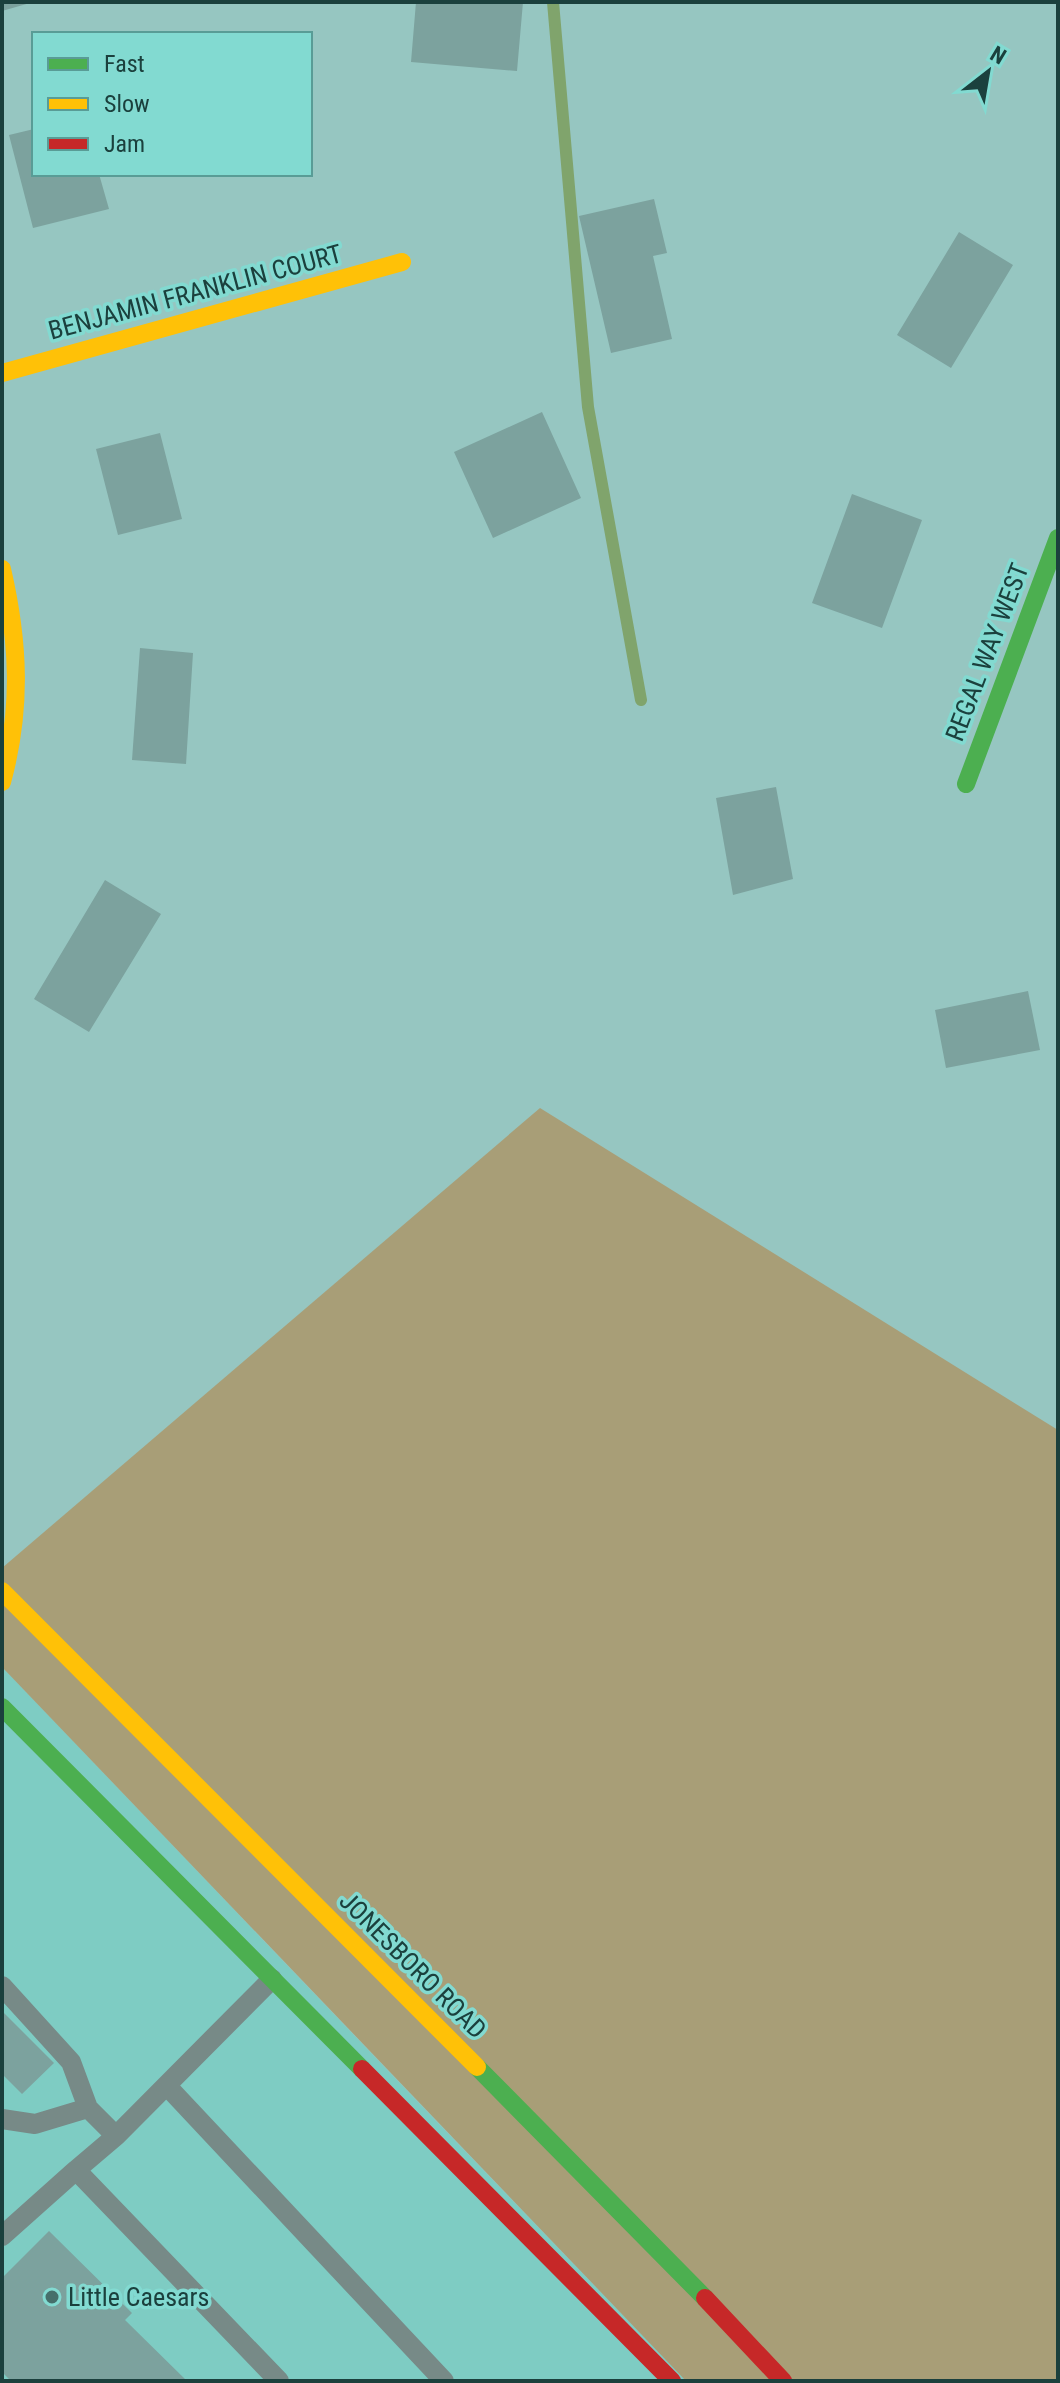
<svg xmlns="http://www.w3.org/2000/svg" width="1060" height="2383" font-family="'Roboto Condensed',sans-serif">
  <style>
    .built { fill: #7eccc3 }
    .forest { fill: #a89e77 }
    .lines { fill: none; stroke-linecap: round; stroke-linejoin: round }
    .stream { stroke: #80a46c; stroke-width: 12 }
    .building { fill: #7ca29e }
    .lane { stroke: #778a87; stroke-width: 20 }
    .fast { stroke: #4caf50; stroke-width: 18 }
    .slow { stroke: #ffc107; stroke-width: 18 }
    .jam { stroke: #c62828; stroke-width: 18 }
    .poi-dot { fill: #466f6b; stroke: #82dad1; stroke-width: 3 }
    .labels { text-anchor: middle; stroke-width: 7; stroke-linejoin: round; paint-order: stroke }
    .street-label { font-size: 26px; fill: #1b403d; stroke: #82dad1 }
    .poi-label { font-size: 26px; fill: #1b403d; stroke: #82dad1; text-anchor: start }
  </style>
  <rect width="100%" height="100%" fill="#96c6c1"/>
  <path class="built" d="M2 1667 435 2120 686 2381H2Z"/>
  <path class="forest" d="M540 1108 1058 1430V2381H686L2 1667V1568Z"/>
  <g class="lines">
    <path class="stream" d="M553 2 588 407 641 700"/>
  </g>
  <path class="building" d="M2 2H30V3L2 11Z
    M416 2H523L517 71 411 62Z
    M34 129V174H99L109 209 33 228 9 135Z
    M654 199 667 253 653 256 672 339 611 353 579 216Z
    M959 232 1013 265 951 368 897 335Z
    M542 412 581 498 493 538 454 452Z
    M160 433 182 519 118 535 96 449Z
    M852 494 922 520 882 628 812 603Z
    M140 648 193 653 186 764 132 760Z
    M776 787 793 879 733 895 716 798Z
    M105 880 161 914 89 1032 34 999Z
    M1028 991 1040 1050 946 1068 935 1010Z
    M2 2011 54 2063 22 2094 2 2074Z
    M49 2231 132 2313 125 2320 187 2381H11L2 2372V2278Z"/>
  <g class="lines">
    <path class="lane" d="M272 1979 116 2136 76 2170 279 2381
      M2 1986 71 2062 88 2108 116 2136
      M167 2086 444 2381
      M2 2119 35 2124 88 2108
      M2 2236 76 2170"/>
    <path class="fast" d="M966 784 1058 538
      M2 1707 362 2069
      M477 2067 705 2298"/>
    <path class="slow" d="M2 373 402 262
      M2 569C19 642 22 709 2 782
      M2 1591 477 2067"/>
    <path class="jam" d="M362 2069 672 2381
      M705 2298 783 2381"/>
  </g>
  <circle class="poi-dot" cx="52" cy="2297" r="8"/>
  <g class="labels">
    <g class="street-label">
      <text transform="translate(195 292) rotate(-15)" y="9">BENJAMIN FRANKLIN COURT</text>
      <text transform="translate(987 652) rotate(-69)" y="9">REGAL WAY WEST</text>
      <text transform="translate(413 1965) rotate(45)" y="9">JONESBORO ROAD</text>
    </g>
    <g class="poi-label">
      <text x="68" y="2306">Little Caesars</text>
    </g>
  </g>
  <rect width="1060" height="2383" fill="none" stroke="#1b403d" stroke-width="8"/>
  <rect x="32" y="32" width="280" height="144" fill="#82dad1" stroke="#599c96" stroke-width="2"/>
  <rect x="48" y="58" width="40" height="12" fill="#4caf50" stroke="#599c96" stroke-width="2"/>
  <text x="104" y="72" font-size="24" fill="#1b403d">Fast</text>
  <rect x="48" y="98" width="40" height="12" fill="#ffc107" stroke="#599c96" stroke-width="2"/>
  <text x="104" y="112" font-size="24" fill="#1b403d">Slow</text>
  <rect x="48" y="138" width="40" height="12" fill="#c62828" stroke="#599c96" stroke-width="2"/>
  <text x="104" y="152" font-size="24" fill="#1b403d">Jam</text>
  <g transform="translate(988 72) rotate(31)" stroke="#82dad1" stroke-width="6" paint-order="stroke">
  <path d="M0-6L14 30L0 20L-14 30Z" fill="#1b403d"/>
  <text y="-12" font-size="22" font-weight="bold" text-anchor="middle" fill="#1b403d">N</text>
  </g>
</svg>
